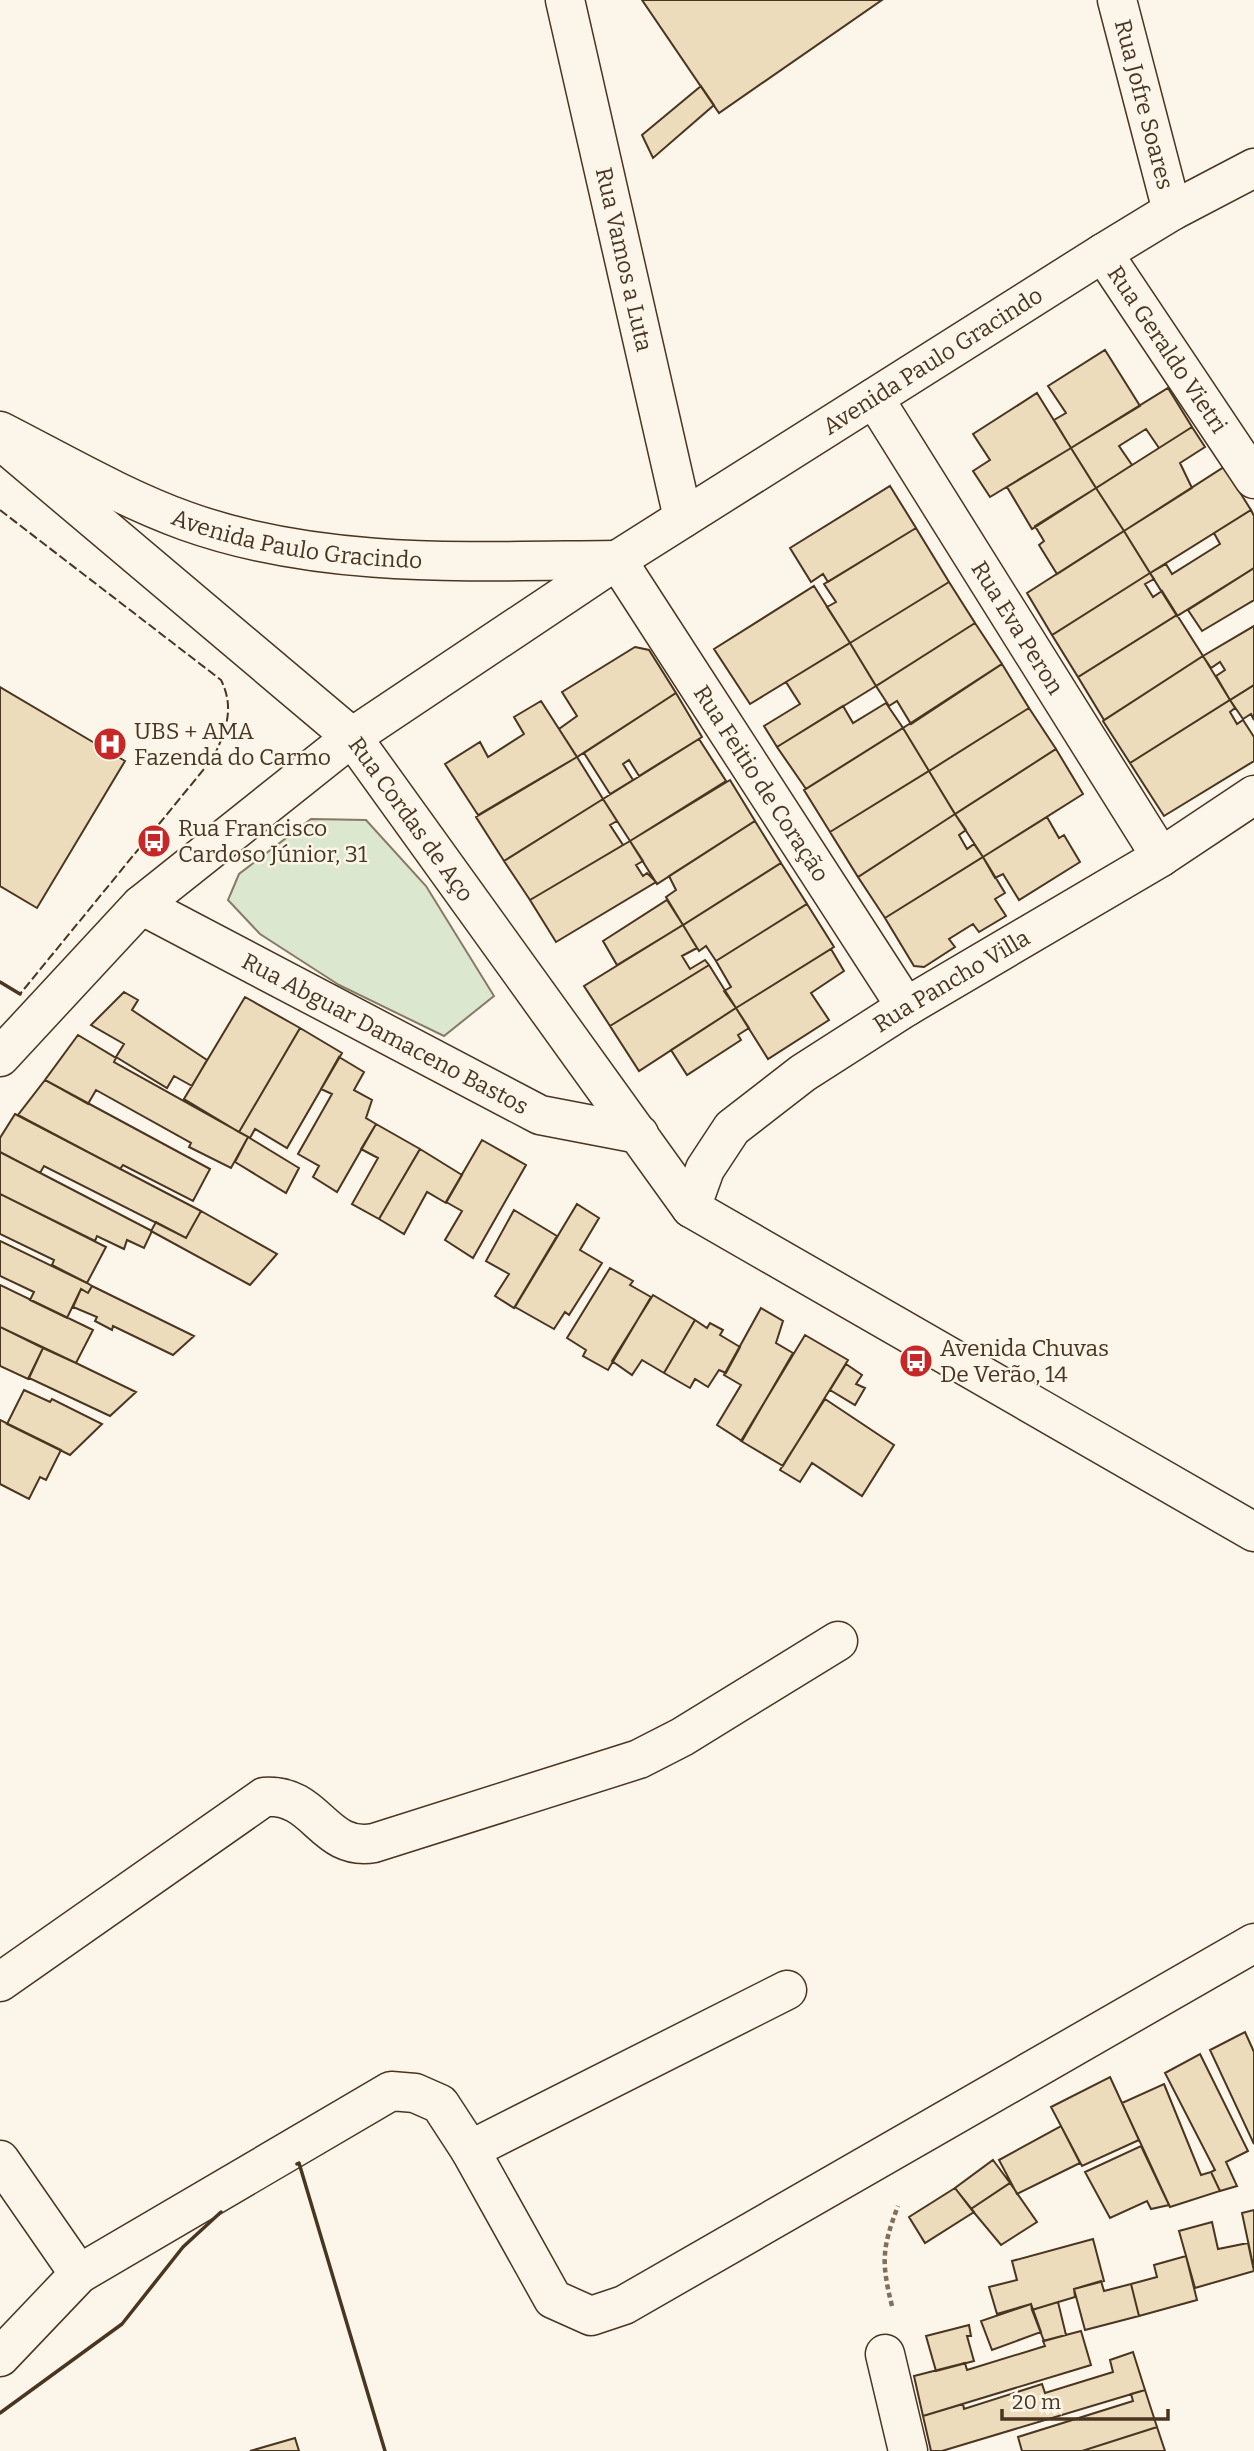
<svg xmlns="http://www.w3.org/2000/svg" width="1254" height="2451" font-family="Bitter,serif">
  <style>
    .green { fill: #dce7d0; stroke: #887966; stroke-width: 2 }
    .building { fill: #ecdcbc; stroke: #4a3520; stroke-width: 2 }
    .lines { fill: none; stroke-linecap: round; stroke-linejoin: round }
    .street-casing { stroke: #4a3520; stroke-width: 41 }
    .secondary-casing { stroke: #4a3520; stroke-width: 41 }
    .path { stroke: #7f6f5c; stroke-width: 4.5; stroke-dasharray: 5 3.5; stroke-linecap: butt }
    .street { stroke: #fbf6e9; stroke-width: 38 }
    .secondary { stroke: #fbf6e9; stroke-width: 38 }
    .fence { stroke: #4a3520; stroke-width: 2; stroke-dasharray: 9 3.5; stroke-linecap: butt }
    .wall { stroke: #4a3520; stroke-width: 3.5 }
    .labels { text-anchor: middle; stroke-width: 5; stroke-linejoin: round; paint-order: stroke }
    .street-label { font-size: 23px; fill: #4a3520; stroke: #fbf6e9 }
    .poi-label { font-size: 23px; fill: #4a3520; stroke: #fbf6e9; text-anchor: start }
  </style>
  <rect width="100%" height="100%" fill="#fbf6e9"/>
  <path class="green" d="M311 819 366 820 426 886 494 996 444 1036 339 985 260 934 228 900 239 874Z"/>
  <path class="building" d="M642 0H882L719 113Z
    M701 86 714 105 653 158 642 135Z
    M1105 350 1140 406 1071 448 1054 420 1066 413 1048 386Z
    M1168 388 1192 427 1159 448 1146 429 1119 446 1132 465 1096 488 1071 448Z
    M1037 393 1071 448 990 497 973 471 990 460 973 434Z
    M1192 427 1205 447 1180 463 1192 488 1124 531 1096 488Z
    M1071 448 1096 488 1032 529 1007 487Z
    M1224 467 1251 510 1150 573 1124 531Z
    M890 486 916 528 828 582 823 574 811 582 790 548Z
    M1096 488 1124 531 1057 574 1039 545 1044 541 1035 526Z
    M1251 510 1254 516V568L1177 616 1150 573 1166 564 1172 574 1220 544 1214 533Z
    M916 528 949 582 850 643 827 607 836 602 824 584Z
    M1124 531 1150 573 1052 635 1027 593Z
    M1254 568V600L1202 631 1188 610Z
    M1150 573 1154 579 1145 584 1153 597 1162 591 1177 615 1078 677 1052 635Z
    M949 582 975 623 876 686 850 643Z
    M814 586 850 643 750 704 714 649Z
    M1177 615 1203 656 1104 720 1078 677Z
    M975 623 1002 664 911 724 897 701 889 706 876 686Z
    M1254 626V685L1230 700 1216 676 1225 670 1220 662 1211 668 1203 656Z
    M850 643 876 686 777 747 764 726 800 704 786 682Z
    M635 647 649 650 676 693 577 757 559 729 577 716 562 692Z
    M1203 656 1230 700 1130 763 1103 721Z
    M1002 664 1029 708 929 771 903 728Z
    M1254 685V720L1251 714 1243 719 1230 700Z
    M0 687 125 761 37 908 0 886Z
    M676 693 702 737 639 776 629 760 623 764 633 780 610 794 584 753Z
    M1230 700 1235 708 1230 712 1237 724 1243 720 1254 737V761L1164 816 1130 763Z
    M541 701 577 757 478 815 445 764 480 742 488 757 524 734 514 717Z
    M886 703 903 728 806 789 777 747 843 706 853 723Z
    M1029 708 1056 749 955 814 929 771Z
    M903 728 929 771 830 832 804 790Z
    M699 739 726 781 630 841 603 799Z
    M1056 749 1083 794 983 857 955 814Z
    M577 757 603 799 504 861 476 817Z
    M929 771 955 814 858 877 830 832Z
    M730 780 755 821 657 884 630 841Z
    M603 799 617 821 610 825 623 845 530 900 504 861Z
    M955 814 966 830 959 835 967 849 974 844 983 857 885 918 858 877Z
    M1047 817 1059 838 1064 835 1080 862 1019 900 1003 874 995 878 983 857Z
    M755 821 781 863 683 925 666 897 676 890 669 876Z
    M630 841 643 861 636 865 643 876 647 873 656 882 556 942 530 900Z
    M983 857 1005 893 995 899 1006 916 979 932 973 924 949 939 955 947 924 967 914 966 885 918Z
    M781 863 807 904 716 961 706 946 699 951 683 925Z
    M667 900 683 925 617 965 603 941Z
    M807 904 834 947 736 1008 724 991 731 987 716 961Z
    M683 925 697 948 682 956 690 969 705 960 709 965 610 1026 584 986Z
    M831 949 844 971 811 993 829 1020 768 1059 736 1008Z
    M709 965 736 1008 639 1071 610 1026Z
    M124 992 138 1000 132 1010 207 1060 192 1086 174 1076 167 1088 116 1057 124 1044 91 1025Z
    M245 997 300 1028 239 1132 184 1099Z
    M736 1008 749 1028 738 1035 741 1040 687 1075 671 1050Z
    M300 1028 342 1053 287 1148 255 1129 250 1138 239 1132Z
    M78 1035 116 1058 114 1062 248 1137 231 1168 189 1147 191 1143 96 1090 88 1104 45 1080Z
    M339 1057 364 1072 354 1090 372 1100 366 1118 376 1124 337 1192 313 1177 319 1166 298 1154 332 1094 321 1089Z
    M45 1080 210 1169 193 1201 123 1165 120 1169 18 1115Z
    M15 1114 201 1211 186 1238 44 1166 40 1173 0 1152V1138Z
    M376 1124 420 1149 379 1219 352 1204 378 1158 361 1149Z
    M248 1137 299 1168 286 1193 235 1162Z
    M482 1140 526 1165 473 1258 445 1240 462 1211 446 1202Z
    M420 1149 462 1175 446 1203 427 1192 404 1234 379 1219Z
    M0 1152 152 1231 144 1248 127 1240 124 1249 97 1236 95 1241 0 1194Z
    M0 1194 106 1247 87 1283 52 1265 54 1260 0 1234Z
    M577 1204 599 1218 580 1250 602 1263 569 1315 565 1312 554 1329 515 1307Z
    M514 1210 557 1236 514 1308 495 1296 509 1274 486 1261Z
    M201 1211 277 1254 250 1285 151 1231 156 1222 186 1238Z
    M0 1241 87 1283 92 1286 88 1293 81 1289 67 1318 30 1300 34 1292 0 1276Z
    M610 1268 633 1281 630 1285 651 1297 608 1370 583 1356 586 1350 567 1338Z
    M0 1285 93 1330 76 1363 0 1327Z
    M92 1286 194 1336 173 1355 113 1326 112 1330 95 1321 97 1317 73 1307 81 1289 88 1293Z
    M653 1295 695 1320 664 1373 642 1360 632 1375 612 1361Z
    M761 1308 783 1321 776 1343 793 1353 742 1441 717 1425 741 1385 724 1375Z
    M695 1320 707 1328 710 1323 723 1330 720 1335 740 1347 726 1373 719 1370 708 1387 695 1379 690 1388 664 1373Z
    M0 1327 43 1348 28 1379 0 1366Z
    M805 1335 848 1360 783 1466 741 1441Z
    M43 1348 76 1363 136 1392 110 1416 29 1378Z
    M846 1364 862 1375 856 1384 865 1388 855 1405 830 1390Z
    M24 1390 50 1402 52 1399 102 1424 70 1455 7 1424Z
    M825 1399 894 1445 862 1496 812 1463 800 1482 780 1470Z
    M0 1420 61 1450 46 1480 40 1477 29 1499 0 1484Z
    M1245 2032 1254 2052V2144L1210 2050Z
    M1200 2054 1248 2151 1226 2162 1237 2186 1220 2191 1211 2172 1215 2170 1165 2073Z
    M1110 2077 1139 2140 1082 2166 1051 2107Z
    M1164 2084 1201 2175 1211 2172 1220 2191 1170 2207 1122 2103Z
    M1061 2126 1080 2163 1017 2194 999 2160Z
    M1141 2146 1169 2205 1151 2209 1147 2201 1110 2218 1085 2172Z
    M993 2160 1010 2183 971 2209 955 2188Z
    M1010 2183 1037 2222 1001 2245 971 2209Z
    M955 2188 974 2212 925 2243 909 2217Z
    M1254 2210V2264L1253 2265 1242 2213Z
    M1212 2222 1218 2249 1248 2243 1254 2271 1195 2288 1179 2231Z
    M1093 2239 1104 2281 1074 2289 1075 2297 1032 2310 1031 2304 997 2314 989 2287 1017 2280 1012 2261Z
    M1186 2256 1197 2300 1139 2316 1131 2284 1157 2277 1154 2265Z
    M1101 2281 1104 2291 1131 2284 1139 2316 1085 2330 1074 2289Z
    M1058 2302 1066 2335 1044 2341 1032 2310Z
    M1031 2304 1041 2332 992 2350 981 2321Z
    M969 2325 971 2336H967L974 2361 936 2371 926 2336Z
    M1081 2331 1091 2365 923 2416 914 2376 965 2363 967 2370 1045 2346 1043 2341Z
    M1133 2352 1145 2390 942 2451H931L923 2416 963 2404 964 2409 1042 2384 1045 2393 1113 2372 1110 2360Z
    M1145 2390 1157 2427 1082 2451H1022L1018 2437 1133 2401 1131 2394Z
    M1157 2427 1165 2451H1082Z
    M295 2438 299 2451H250Z"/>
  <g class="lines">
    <defs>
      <g id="street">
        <path id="s1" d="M565 0 683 518"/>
        <path id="s2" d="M1117 0 1172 211"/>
        <path id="s3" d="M1103 253 1254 479"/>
        <path id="s4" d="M874 398 1161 857"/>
        <path id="s5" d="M0 431C61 462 122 498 186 521 323 570 474 561 617 560L906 1007"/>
        <path id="s6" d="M141 905 540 1115 639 1134"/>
        <path id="s7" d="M0 1057 141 905 352 737 617 560 1103 253 1172 211 1254 168"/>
        <path id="s8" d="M691 1208 705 1169 732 1128 803 1073 906 1007 1161 857 1254 795"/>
        <path d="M0 1982 264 1797C318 1793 322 1852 374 1843L639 1759 682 1737 838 1641"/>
        <path d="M470 2150 787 1990"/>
        <path d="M0 2160 79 2274"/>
        <path d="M885 2354 908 2451"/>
        <path d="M0 2357 79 2274 391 2091 415 2093 440 2104 470 2150 553 2299 591 2316 624 2305 1254 1943"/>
      </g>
      <g id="secondary">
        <path id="s9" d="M0 440 352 737 691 1208 1254 1532"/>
      </g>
    </defs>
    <use href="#street" class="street-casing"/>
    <use href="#secondary" class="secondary-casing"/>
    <path class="path" d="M892 2306C881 2262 882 2248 898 2206"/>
    <use href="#street" class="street"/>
    <use href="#secondary" class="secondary"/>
    <path class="fence" d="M0 510 221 680C235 708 226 731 213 758L20 994"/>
    <path class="wall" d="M0 982 20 994
      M297 2164 299 2163 385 2451
      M0 2413 122 2324 183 2247 221 2212"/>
  </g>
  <defs>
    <symbol id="hospital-disc" viewBox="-11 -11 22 22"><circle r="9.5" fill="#c62828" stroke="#fbf6e9"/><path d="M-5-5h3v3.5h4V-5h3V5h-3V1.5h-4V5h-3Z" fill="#fff"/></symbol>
    <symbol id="bus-disc" viewBox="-11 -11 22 22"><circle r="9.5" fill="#c62828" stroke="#fbf6e9"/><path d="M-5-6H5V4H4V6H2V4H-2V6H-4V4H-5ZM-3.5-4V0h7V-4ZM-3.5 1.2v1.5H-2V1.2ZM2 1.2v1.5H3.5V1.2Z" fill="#fff"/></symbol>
  </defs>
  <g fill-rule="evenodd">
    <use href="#hospital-disc" x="91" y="725" width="38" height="38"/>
    <use href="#bus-disc" x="135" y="822" width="38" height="38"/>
    <use href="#bus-disc" x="897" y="1342" width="38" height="38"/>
  </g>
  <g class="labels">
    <g class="street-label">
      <text dy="8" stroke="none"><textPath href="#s2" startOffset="108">Rua Jofre Soares</textPath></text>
      <text dy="8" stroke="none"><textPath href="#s1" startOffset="266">Rua Vamos a Luta</textPath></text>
      <text dy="8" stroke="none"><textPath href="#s3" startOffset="116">Rua Geraldo Vietri</textPath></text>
      <text dy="8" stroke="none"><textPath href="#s7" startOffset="1169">Avenida Paulo Gracindo</textPath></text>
      <text dy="8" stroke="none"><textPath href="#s5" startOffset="320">Avenida Paulo Gracindo</textPath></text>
      <text dy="8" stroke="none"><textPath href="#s4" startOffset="271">Rua Eva Peron</textPath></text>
      <text dy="8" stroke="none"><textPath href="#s5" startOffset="908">Rua Feitio de Coração</textPath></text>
      <text dy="8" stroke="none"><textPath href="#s9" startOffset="562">Rua Cordas de Aço</textPath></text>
      <text dy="8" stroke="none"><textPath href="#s8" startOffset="355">Rua Pancho Villa</textPath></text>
      <text dy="8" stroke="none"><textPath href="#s6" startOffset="276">Rua Abguar Damaceno Bastos</textPath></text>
    </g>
    <g class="poi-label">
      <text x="134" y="739">UBS + AMA<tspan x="134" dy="26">Fazenda do Carmo</tspan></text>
      <text x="178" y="836">Rua Francisco<tspan x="178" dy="26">Cardoso Júnior, 31</tspan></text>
      <text x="940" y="1356">Avenida Chuvas<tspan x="940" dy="26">De Verão, 14</tspan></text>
    </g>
  </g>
  <path d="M1002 2409v10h166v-10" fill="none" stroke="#4a3520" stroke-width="3.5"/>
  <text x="1012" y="2409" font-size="21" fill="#4a3520" stroke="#fbf6e9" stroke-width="5" paint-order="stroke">20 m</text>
</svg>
